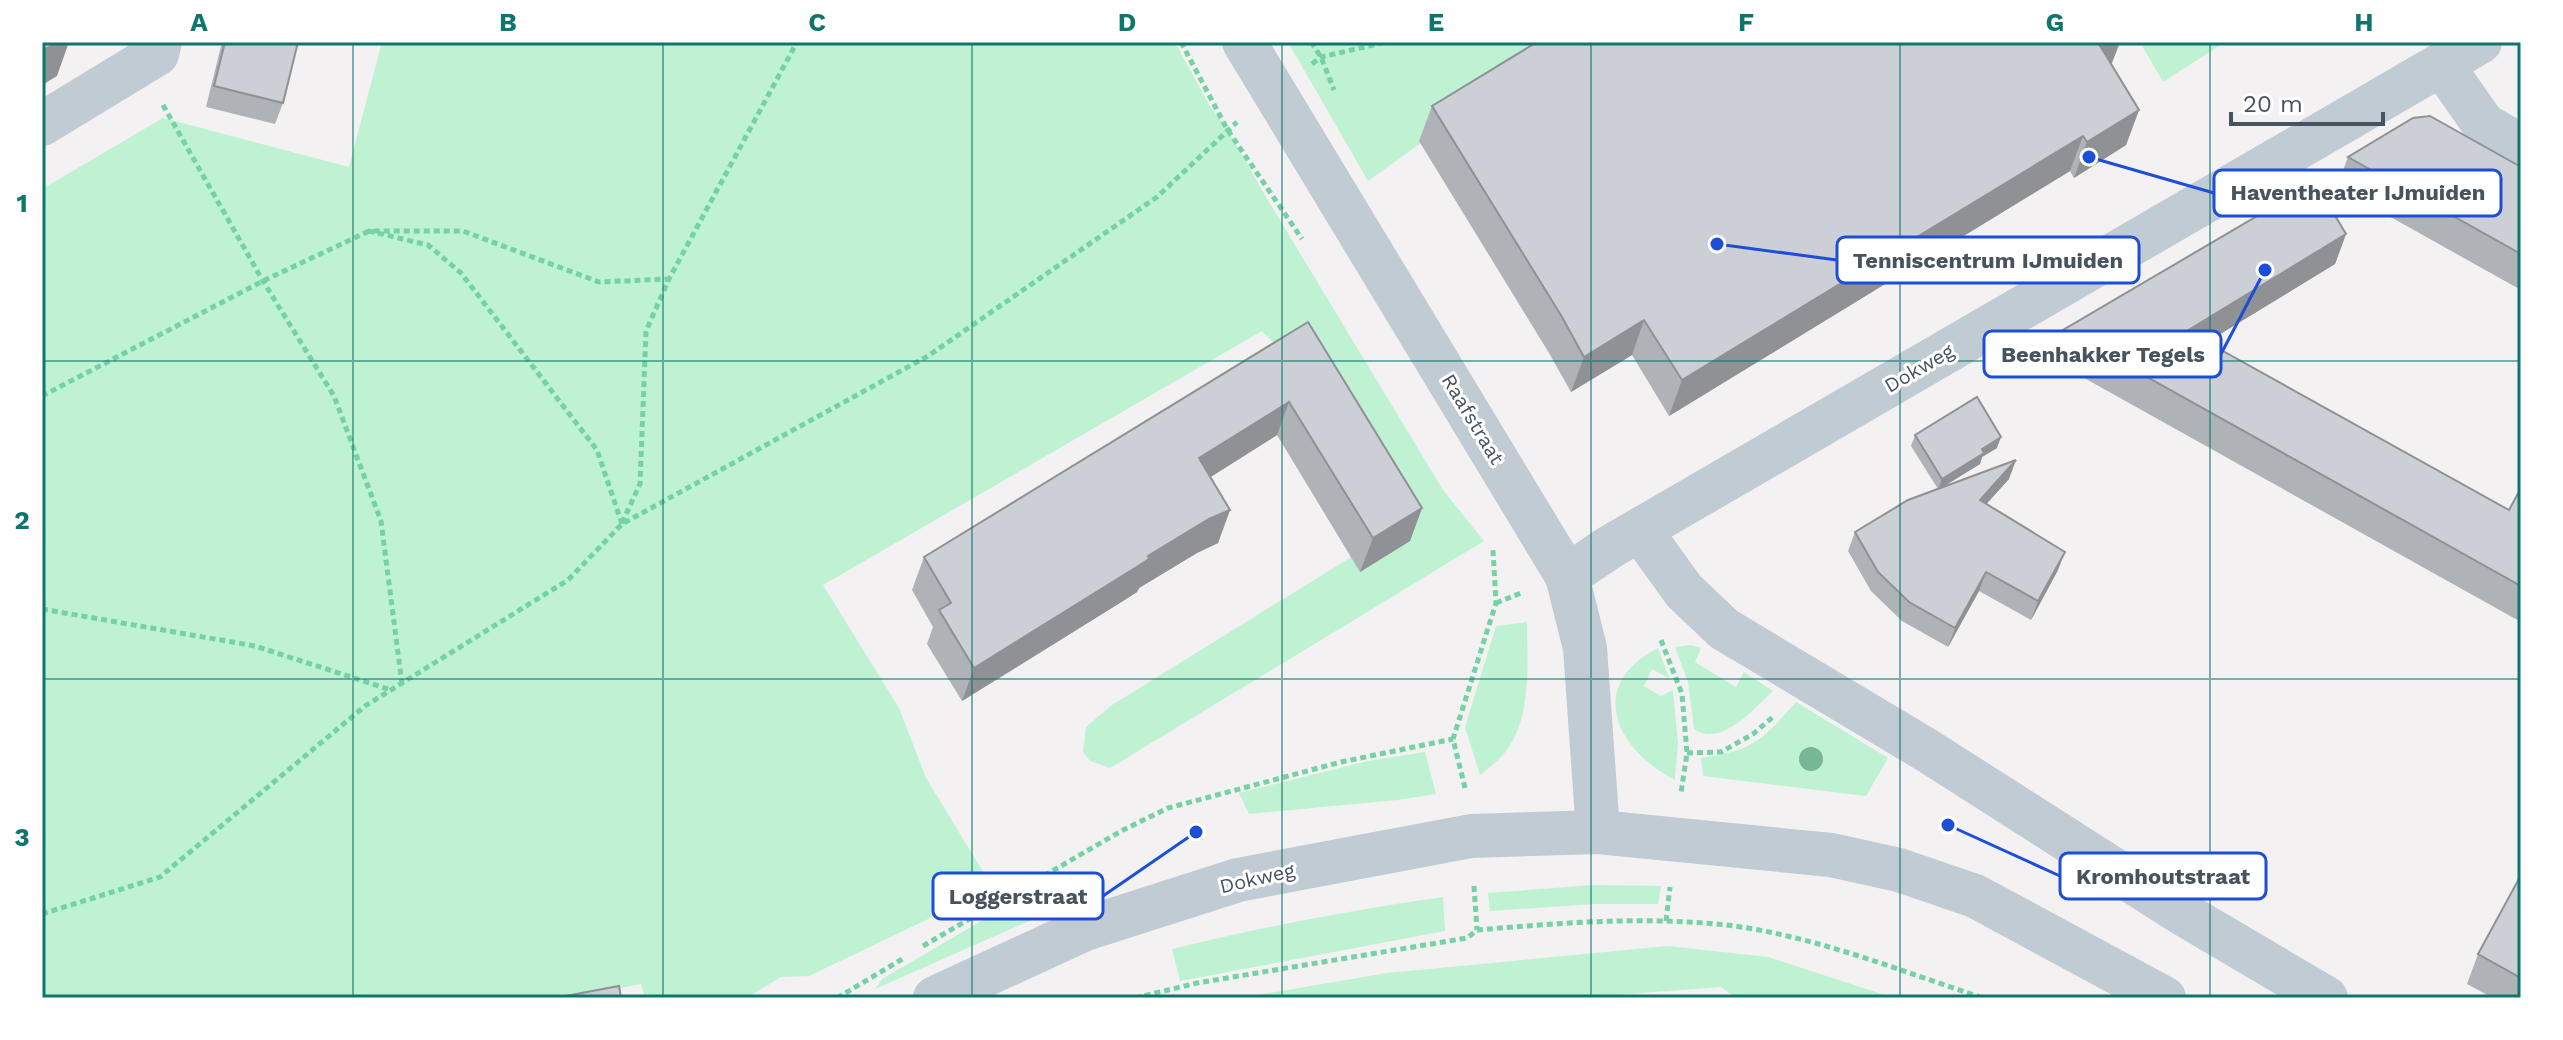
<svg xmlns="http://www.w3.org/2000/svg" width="2563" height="1040" font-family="'Work Sans',sans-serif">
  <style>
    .green { fill: #bef2d3 }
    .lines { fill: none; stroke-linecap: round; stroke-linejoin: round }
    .path { stroke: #74d2a6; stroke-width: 5; stroke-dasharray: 6 4; stroke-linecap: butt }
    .minor { stroke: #c1cbd3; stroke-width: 44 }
    .tertiary { stroke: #c1cbd3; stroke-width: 44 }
    .tree { fill: #78b698 }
    .wall { fill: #afb2b7 }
    .shaded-wall { fill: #8f9195 }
    .building { fill: #cccfd5; stroke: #8f9195; stroke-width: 2 }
    .grid { fill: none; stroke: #0f766e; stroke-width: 2; stroke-opacity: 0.55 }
    .labels { text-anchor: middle; stroke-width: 6; stroke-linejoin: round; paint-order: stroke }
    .street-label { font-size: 20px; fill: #47535f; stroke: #fff }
    .leader { fill: none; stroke: #1d4ed8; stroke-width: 3 }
    .callout-dot { fill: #1d4ed8; stroke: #fff; stroke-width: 3 }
    .callout { fill: #fff; stroke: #1d4ed8; stroke-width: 3 }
    .callout-label { font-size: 22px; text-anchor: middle; font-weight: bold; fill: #47535f }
    .neatline { fill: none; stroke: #0f766e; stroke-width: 3 }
    .grid-label { font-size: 26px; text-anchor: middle; font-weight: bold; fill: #0f766e }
  </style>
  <rect width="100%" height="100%" fill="#f3f1f1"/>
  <path class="green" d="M382 42H1175L1209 105 1227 129 1266 197 1443 490 1484 541 1110 768 1090 761 1083 752 1086 727 1112 705 1390 533 1355 427 1262 331 823 585 899 708 926 778 993 888 809 976 781 977 747 998H645L641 984 569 998H42V189L163 118 349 167Z
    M1288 42H1584L1421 143 1368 181Z
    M2140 42H2225L2163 82Z
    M1527 622C1527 665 1533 719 1503 755 1497 762 1487 769 1480 775L1465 727 1496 626Z
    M1691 645 1701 648 1695 662 1736 687 1744 672 1773 691C1757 706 1730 737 1706 734 1702 734 1698 731 1694 729L1688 682 1675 647Z
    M1658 648 1669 678 1652 669 1644 686 1661 696 1673 690 1678 743 1675 780C1615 749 1586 685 1658 648Z
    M1796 702 1888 758 1866 796 1703 776 1701 758C1754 750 1761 741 1796 702Z
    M1425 752 1436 794 1397 800 1249 814 1239 793 1368 761Z
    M1046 883 1053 895 1047 913 875 989 882 979Z
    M1594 885 1661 886 1658 904H1594L1490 911 1488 893Z
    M1443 897 1445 931 1180 981 1172 949C1262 927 1351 910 1443 897Z
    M1668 946 1768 957 1894 998H1736L1721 987 1574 998H1240L1387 973Z"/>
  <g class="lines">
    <path class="path" d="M1181 42 1227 129 1302 239
      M1311 42 1321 57 1334 90
      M1312 64 1321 57 1386 42
      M163 105 263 281 334 396 381 521 402 684
      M42 396 263 281 369 231
      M622 523 640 484 646 331 669 279 797 42
      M622 524 597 450 461 273 428 245 369 231H463L599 282 669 279
      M1496 603 1521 593
      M42 609 255 646 391 690
      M1661 640 1682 694 1687 753 1681 793
      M1687 753 1721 752 1753 734 1774 716
      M1465 788 1453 739 1496 603 1493 550
      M1474 886 1477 930
      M42 914 160 877 365 706 568 580 622 524 928 356 1157 197 1237 122
      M1666 921 1670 887
      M1477 930C1559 923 1643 916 1726 925 1812 935 1901 971 1983 998
      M923 946 1123 830 1168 808 1341 762 1453 739
      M837 998 904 958
      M1135 998 1197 983 1467 938 1477 930"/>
    <path class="minor" d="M2442 65 2484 125 2521 146
      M42 124 157 54 160 42
      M1640 530 1684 591 1724 629 1928 751 2180 912 2326 998
      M1567 576 1610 547 2480 42"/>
    <path class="tertiary" d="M1244 42 1567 576 1585 648 1598 832
      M935 998 1085 929 1238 880 1471 836 1598 832 1831 855 1899 870 1975 896 2164 998"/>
  </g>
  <circle class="tree" cx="1811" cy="759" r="12"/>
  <path class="wall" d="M222 42H298L283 103 275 124 206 107Z
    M1537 42H2120L2111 64 2139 110 2126 145 2074 178 2070 171 1669 416 1632 355 1571 392 1549 353 1419 141 1432 106Z
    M2348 157 2521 167V290L2337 187Z
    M2346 234 2335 264 2207 342 2509 510 2521 488V622L2052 360 2063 330Z
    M1308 322 1422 508 1410 541 1360 572 1277 435 1210 477 1230 510 1218 543 1197 553 1139 588 1137 592 1123 601 962 701 927 644 933 627 912 590 924 557Z
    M1915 435 1997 448 1982 457 1980 464 1941 488 2009 479 1986 504 2058 570 2031 620 1979 591 1948 647 1902 621 1871 591 1848 551 1855 532 1938 489 1911 446Z
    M2521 875V998H2493L2467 984 2478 954Z"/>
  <path class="shaded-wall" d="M57 42H69L57 76 42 85V51Z
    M2102 42H2120L2112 63 2086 79 2099 44Z
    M2139 110 2126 145 2074 178 2087 142Z
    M2083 136 2070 171 1669 416 1682 380Z
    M2346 234 2335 264 2176 361 2187 331Z
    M1644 320 1632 355 1571 392 1584 357Z
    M1289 402 1277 435 1187 492 1199 458Z
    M2001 437 1997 448 1982 457 1980 464 1938 490 1942 479 1982 449Z
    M2016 460 2009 479 1973 519 1980 500Z
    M1422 508 1410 541 1360 572 1373 538Z
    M1230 510 1218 543 1197 553 1139 588 1137 592 1123 601 962 701 974 668 1148 556 1209 519Z
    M2065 552 2058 570 2031 620 2038 601Z
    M1986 572 1979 591 1948 647 1955 628Z"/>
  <path class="building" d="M42 42H57L42 51Z
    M225 42H298L283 103 214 86Z
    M1537 42H2102L2099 44 2139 110 2087 142 2083 136 1682 380 1644 320 1584 357 1562 317 1432 106Z
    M2430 116 2521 167V254L2348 157 2413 118Z
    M2315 182 2346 234 2187 331 2509 510 2521 488V586L2063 330Z
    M1308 322 1422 508 1373 538 1289 402 1199 458 1230 510 1209 519 1148 556 1149 559 1135 568 974 668 939 610 951 603 924 557Z
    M1977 397 2001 437 1982 449 1984 453 1942 479 1915 435Z
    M2016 460 1980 500 2065 552 2038 601 1986 572 1955 628 1909 602 1878 572 1855 532 1908 500Z
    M2521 875V978L2478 954Z
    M619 986 621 998H555Z"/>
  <path class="grid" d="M353 42V998M663 42V998M972 42V998M1282 42V998M1591 42V998M1900 42V998M2210 42V998M42 361H2521M42 679H2521"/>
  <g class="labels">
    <g class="street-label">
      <text transform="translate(1919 368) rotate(-30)" y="7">Dokweg</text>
      <text transform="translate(1473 419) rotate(59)" y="7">Raafstraat</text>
      <text transform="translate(1257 878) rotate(-13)" y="7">Dokweg</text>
    </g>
  </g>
  <path class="leader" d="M2089 157L2214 193M1717 244L1837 260M2265 270L2221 354M1948 825L2060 876M1196 832L1103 896"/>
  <g class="callout-dot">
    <circle cx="2089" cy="157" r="8"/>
    <circle cx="1717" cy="244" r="8"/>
    <circle cx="2265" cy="270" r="8"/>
    <circle cx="1948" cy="825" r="8"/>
    <circle cx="1196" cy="832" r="8"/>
  </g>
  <g class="callout">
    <rect x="2214" y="170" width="287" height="46" rx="8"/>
    <rect x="1837" y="237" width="302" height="46" rx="8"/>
    <rect x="1984" y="331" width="237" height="46" rx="8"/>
    <rect x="2060" y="853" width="206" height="46" rx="8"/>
    <rect x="933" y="873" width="170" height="46" rx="8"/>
  </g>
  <g class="callout-label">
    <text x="2358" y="200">Haventheater IJmuiden</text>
    <text x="1988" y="268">Tenniscentrum IJmuiden</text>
    <text x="2103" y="362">Beenhakker Tegels</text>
    <text x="2163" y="884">Kromhoutstraat</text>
    <text x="1018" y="904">Loggerstraat</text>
  </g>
  <rect width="2563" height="1040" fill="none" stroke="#ffffff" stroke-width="88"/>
  <path d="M2231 112v12h152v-12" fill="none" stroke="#47535f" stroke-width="4"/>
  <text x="2243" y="112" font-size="24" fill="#47535f" stroke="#ffffff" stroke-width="6" paint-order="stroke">20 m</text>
  <rect x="44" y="44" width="2475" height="952" class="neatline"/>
  <g class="grid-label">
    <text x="199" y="31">A</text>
    <text x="508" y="31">B</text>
    <text x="817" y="31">C</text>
    <text x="1127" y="31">D</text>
    <text x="1436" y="31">E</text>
    <text x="1746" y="31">F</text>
    <text x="2055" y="31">G</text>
    <text x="2364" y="31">H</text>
    <text x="22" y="212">1</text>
    <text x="22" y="529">2</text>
    <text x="22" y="846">3</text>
  </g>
</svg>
